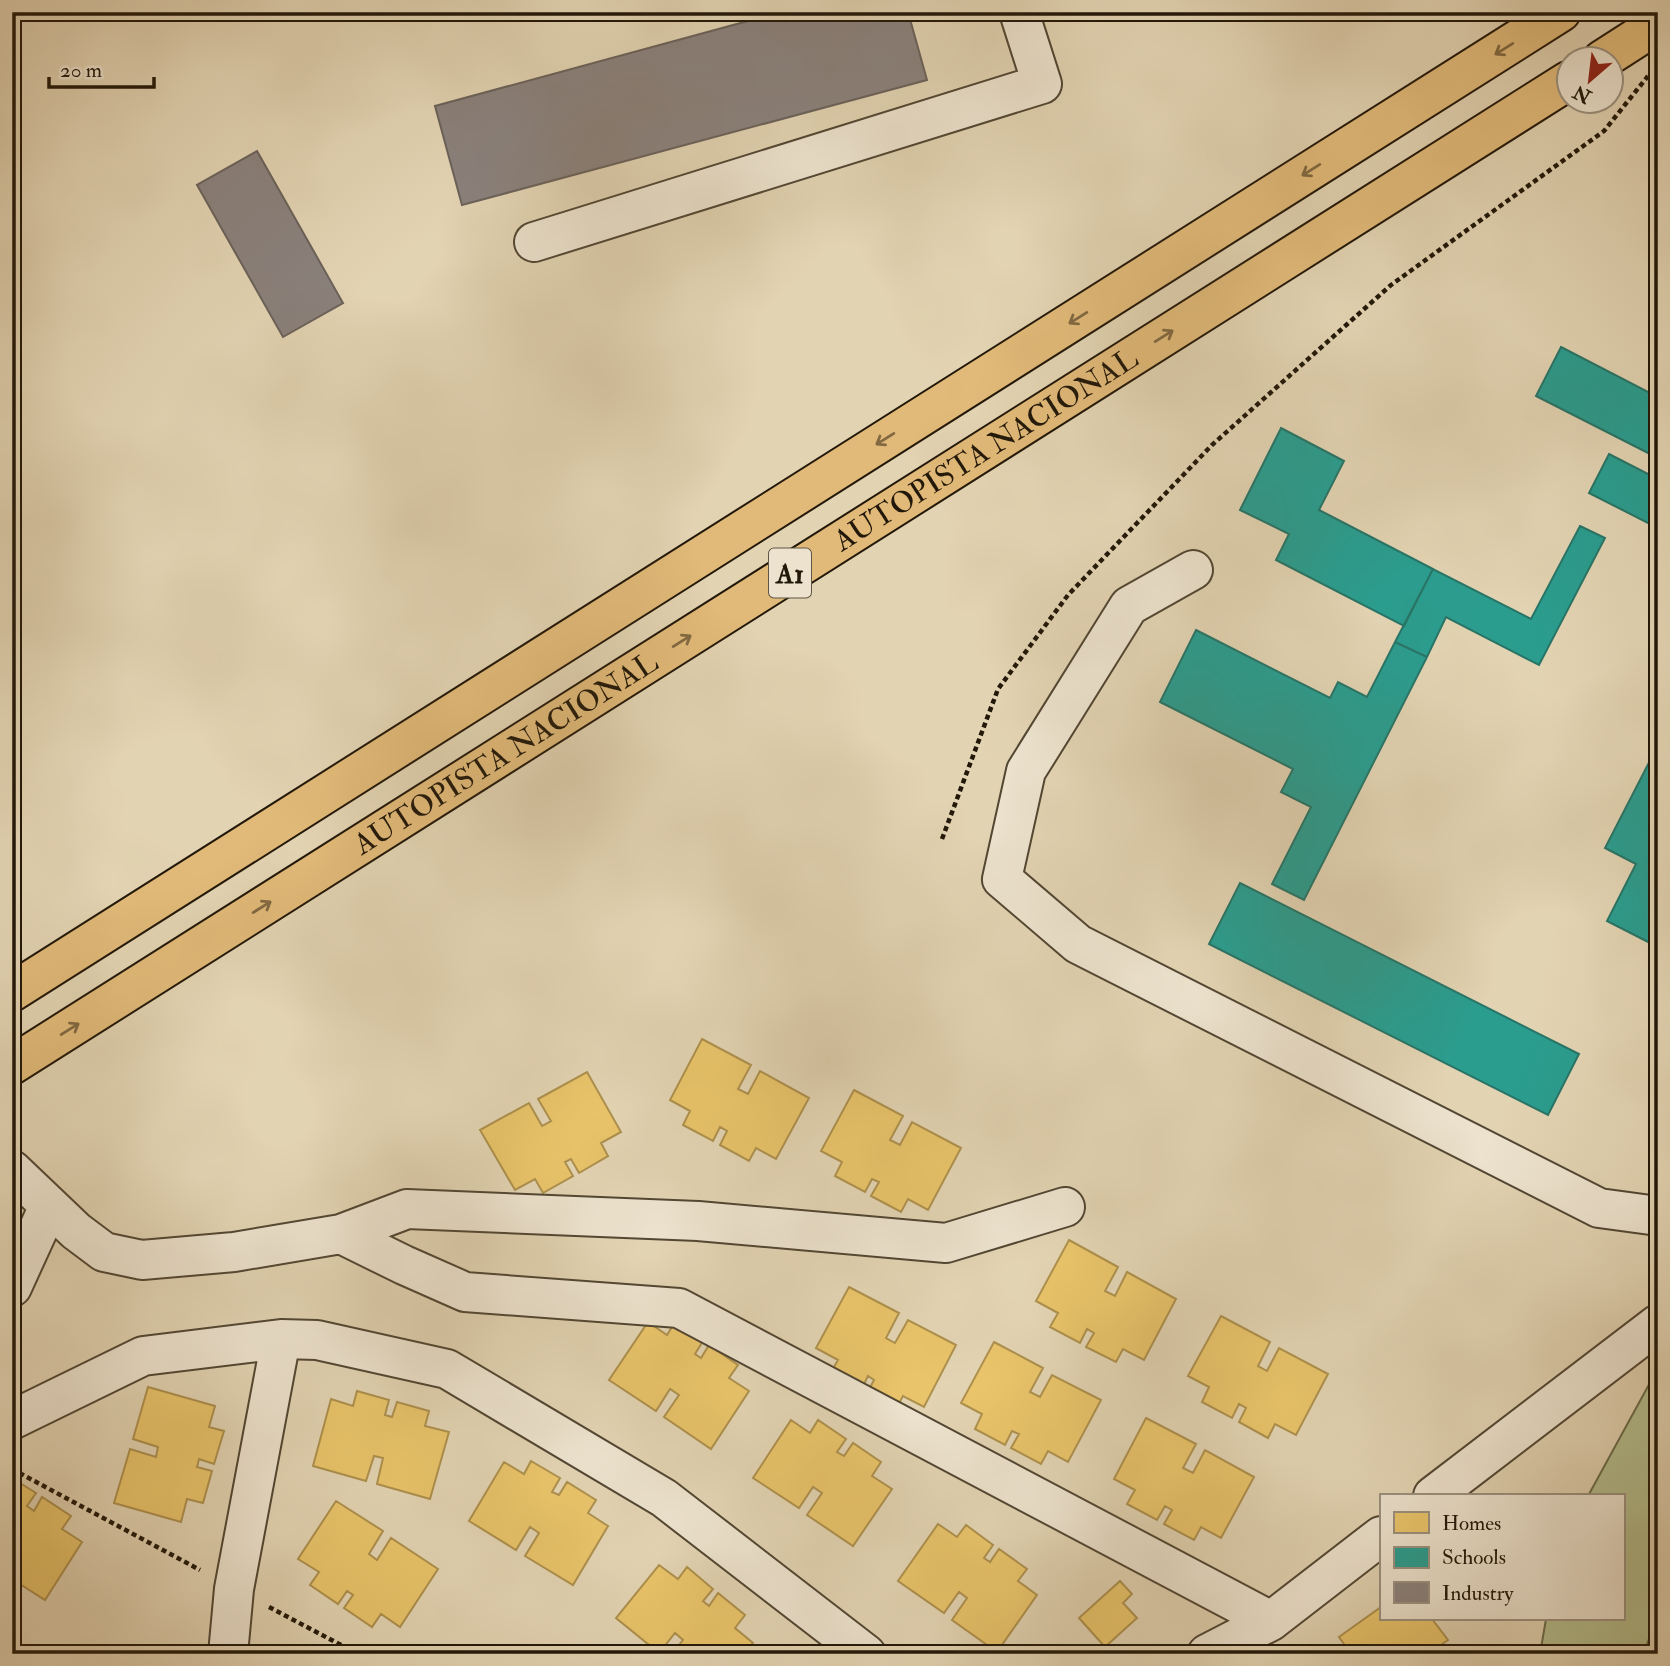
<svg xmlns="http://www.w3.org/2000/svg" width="1670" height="1666" font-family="'IM FELL Double Pica',serif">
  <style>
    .green { fill: #b3bc8c; stroke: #6a6a4a; stroke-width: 2 }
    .homes { fill: #e9c46a; stroke: #ad904d; stroke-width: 2 }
    .schools { fill: #2a9d8f; stroke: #287567; stroke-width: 2 }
    .industry { fill: #8a817c; stroke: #6b625a; stroke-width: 2 }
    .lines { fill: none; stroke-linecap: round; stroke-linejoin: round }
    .minor-casing { stroke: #524733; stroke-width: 42 }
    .highway-casing { stroke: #221809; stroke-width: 42 }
    .path { stroke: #221809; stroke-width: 4.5; stroke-dasharray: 5 3.5; stroke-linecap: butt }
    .minor { stroke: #ece2cd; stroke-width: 38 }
    .highway { stroke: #e1ba79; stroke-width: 38 }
    .oneway { stroke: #826941 }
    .labels { text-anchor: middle; stroke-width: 7; stroke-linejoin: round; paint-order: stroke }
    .shield { fill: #ece2cd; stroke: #5f5544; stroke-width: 2 }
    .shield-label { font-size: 28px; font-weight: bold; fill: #221809 }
    .street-label { font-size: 30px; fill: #221809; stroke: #ece2cd }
  </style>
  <rect width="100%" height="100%" fill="#e2d3b2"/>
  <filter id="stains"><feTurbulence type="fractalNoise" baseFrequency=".00286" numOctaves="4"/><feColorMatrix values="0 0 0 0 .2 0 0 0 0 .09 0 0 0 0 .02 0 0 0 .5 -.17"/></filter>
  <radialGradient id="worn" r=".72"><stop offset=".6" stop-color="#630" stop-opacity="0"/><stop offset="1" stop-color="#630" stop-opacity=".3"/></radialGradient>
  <path class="green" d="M1658 1368V1616L1643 1654H1540L1546 1619H1623V1496H1588Z"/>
  <path class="homes" d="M702 1039 751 1065 738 1089 748 1094 760 1071 809 1098 776 1159 756 1148 749 1161 720 1145 727 1131 720 1127 713 1141 683 1125 690 1111 670 1100Z
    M587 1072 621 1132 601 1143 608 1156 579 1173 571 1159 565 1162 573 1176 543 1193 535 1179 515 1190 480 1130 529 1103 542 1126 551 1121 538 1099Z
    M854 1090 903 1116 890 1140 900 1145 912 1122 961 1148 928 1210 908 1199 901 1212 871 1196 879 1182 872 1179 865 1192 835 1176 842 1162 821 1151Z
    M1069 1240 1118 1267 1105 1291 1115 1296 1127 1272 1176 1299 1144 1360 1123 1349 1116 1362 1086 1347 1094 1333 1087 1329 1080 1343 1050 1327 1058 1313 1036 1301Z
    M849 1287 899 1313 886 1338 895 1343 908 1320 956 1345 924 1407 903 1396 896 1409 867 1393 874 1380 868 1376 861 1390 830 1374 838 1360 816 1348Z
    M1221 1316 1270 1342 1258 1366 1267 1371 1279 1348 1328 1374 1296 1435 1275 1424 1268 1438 1239 1422 1246 1408 1239 1404 1232 1418 1202 1402 1209 1387 1188 1376Z
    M648 1322 667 1335 675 1322 703 1341 695 1354 701 1358 709 1345 738 1365 729 1378 749 1391 711 1449 664 1417 679 1395 670 1389 656 1411 609 1380Z
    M994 1342 1043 1368 1030 1392 1040 1397 1052 1375 1101 1400 1068 1462 1048 1451 1041 1464 1011 1448 1019 1434 1012 1431 1005 1445 975 1429 982 1414 961 1403Z
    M148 1387 215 1406 209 1427 224 1431 214 1464 199 1459 197 1467 212 1471 203 1503 187 1499 181 1522 114 1503 130 1449 156 1457 158 1447 133 1439Z
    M357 1391 389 1400 385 1415 392 1417 397 1402 429 1411 425 1426 449 1432 430 1499 377 1484 383 1458 374 1456 366 1481 313 1466 331 1399 353 1406Z
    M1146 1418 1196 1444 1183 1468 1193 1473 1205 1450 1254 1477 1221 1538 1201 1527 1194 1540 1164 1524 1172 1510 1165 1506 1157 1520 1127 1504 1135 1490 1114 1479Z
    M791 1420 810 1433 818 1420 846 1439 837 1452 844 1456 853 1443 881 1462 872 1476 892 1489 853 1546 807 1515 822 1493 813 1487 799 1508 753 1478Z
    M531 1461 560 1478 552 1492 559 1495 567 1482 596 1500 588 1513 608 1526 573 1585 525 1556 539 1533 530 1527 516 1550 469 1521 504 1462 524 1474Z
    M12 1478 36 1493 27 1506 34 1511 42 1497 71 1516 62 1529 82 1542 45 1600 12 1579Z
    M336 1501 383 1531 369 1554 377 1560 391 1538 438 1569 400 1627 381 1614 372 1627 344 1608 353 1595 347 1591 338 1604 310 1585 319 1572 298 1559Z
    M938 1524 957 1537 966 1525 993 1545 984 1558 990 1562 999 1549 1027 1569 1018 1581 1037 1595 997 1652 952 1620 967 1598 959 1592 944 1613 898 1581Z
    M659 1565 678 1579 687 1567 713 1589 703 1601 709 1606 718 1593 745 1615 735 1628 753 1643 744 1654H672L683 1640 675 1633 659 1653 616 1618Z
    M1120 1581 1132 1594 1123 1603 1137 1618 1105 1647 1079 1618Z
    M1381 1607V1619H1432L1448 1640 1428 1654H1351L1339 1637Z"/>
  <path class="schools" d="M1561 347 1658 397V458L1536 396Z
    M1281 428 1344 461 1319 510 1433 569 1404 626 1276 560 1289 534 1240 510Z
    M1609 454 1658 479V528L1589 493Z
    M1580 526 1605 538 1539 665 1446 617 1427 657 1395 642 1433 569 1531 619Z
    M1196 630 1330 698 1338 682 1367 697 1395 642 1427 657 1304 900 1272 884 1311 807 1281 792 1293 769 1160 702Z
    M1658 745V947L1607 921 1636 864 1605 848Z
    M1240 883 1579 1054 1548 1115 1209 944Z"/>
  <path class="industry" d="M781 12H908L927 80 462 205 435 106Z
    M257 151 343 303 283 337 197 185Z"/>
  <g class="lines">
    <defs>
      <path id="minor" d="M534 242 1042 84 1019 12
        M1193 570 1129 606 1026 771 1002 879 1078 944 1599 1208 1658 1216
        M12 1170 76 1231 104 1252 142 1260 234 1252 341 1234 407 1209 698 1221 946 1243 1065 1207
        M341 1234 404 1265 465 1292 679 1308 1271 1621
        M12 1287 49 1206
        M12 1420 143 1356 281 1339 317 1340 447 1369 664 1498 866 1654
        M1433 1496 1658 1324
        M228 1654 234 1589 281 1339
        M1207 1654 1271 1621 1381 1536"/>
      <g id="highway">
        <path d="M1602 60 1658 24"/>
        <path d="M12 992 1561 12"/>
        <path id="s1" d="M12 1065 1568 81"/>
      </g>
    </defs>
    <use href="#minor" class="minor-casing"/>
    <use href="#highway" class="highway-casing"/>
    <path class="path" d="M942 839 998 689 1068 595 1212 445 1391 285 1604 131 1648 76
      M12 1469 200 1570
      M269 1607 358 1654"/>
    <use href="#minor" class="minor"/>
    <use href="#highway" class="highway"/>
  </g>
  <defs><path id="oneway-shaft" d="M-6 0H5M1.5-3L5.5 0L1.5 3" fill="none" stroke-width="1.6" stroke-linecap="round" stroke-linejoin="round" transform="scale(1.75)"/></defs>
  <g class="oneway">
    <use href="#oneway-shaft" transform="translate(1504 49) rotate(148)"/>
    <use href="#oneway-shaft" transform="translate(1311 170) rotate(148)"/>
    <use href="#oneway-shaft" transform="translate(1078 318) rotate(148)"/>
    <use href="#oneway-shaft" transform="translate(1164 336) rotate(-32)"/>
    <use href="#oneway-shaft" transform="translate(885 439) rotate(148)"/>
    <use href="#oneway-shaft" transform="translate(682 641) rotate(-32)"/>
    <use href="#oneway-shaft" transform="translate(262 907) rotate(-32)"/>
    <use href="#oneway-shaft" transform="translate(70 1029) rotate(-32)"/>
  </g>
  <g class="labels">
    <rect class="shield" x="769" y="548.5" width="42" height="49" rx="5"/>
    <g class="shield-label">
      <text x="790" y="583">A1</text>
    </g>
    <g class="street-label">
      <text dy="10" stroke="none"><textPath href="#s1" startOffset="1152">AUTOPISTA NACIONAL</textPath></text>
      <text dy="10" stroke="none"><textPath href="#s1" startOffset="584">AUTOPISTA NACIONAL</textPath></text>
    </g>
  </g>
  <rect width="1670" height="1666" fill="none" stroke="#e2d3b2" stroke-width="42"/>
  <rect x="14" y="14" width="1642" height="1638" fill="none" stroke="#221809" stroke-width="3.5"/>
  <rect x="21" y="21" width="1628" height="1624" fill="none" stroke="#221809" stroke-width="2"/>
  <rect x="1380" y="1494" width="245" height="126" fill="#ece2cd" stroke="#9b917f" stroke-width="2"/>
  <rect x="1394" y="1512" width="35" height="21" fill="#e9c46a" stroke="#9b917f" stroke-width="2"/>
  <text x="1442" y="1530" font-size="21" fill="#221809">Homes</text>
  <rect x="1394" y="1547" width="35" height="21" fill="#2a9d8f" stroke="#9b917f" stroke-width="2"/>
  <text x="1442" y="1564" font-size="21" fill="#221809">Schools</text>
  <rect x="1394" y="1582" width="35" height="21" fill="#8a817c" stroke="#9b917f" stroke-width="2"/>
  <text x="1442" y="1600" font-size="21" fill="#221809">Industry</text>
  <g transform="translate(1590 80) rotate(208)"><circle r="33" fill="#ece2cd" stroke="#9b917f" stroke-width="2"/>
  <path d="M0-5L12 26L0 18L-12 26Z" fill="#8f2418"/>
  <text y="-10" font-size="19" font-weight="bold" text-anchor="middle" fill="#221809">N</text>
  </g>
  <path d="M49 77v10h105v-10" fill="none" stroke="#221809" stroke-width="3.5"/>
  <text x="60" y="77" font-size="21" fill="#221809" stroke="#ece2cd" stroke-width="5" paint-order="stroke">20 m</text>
  <rect width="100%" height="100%" filter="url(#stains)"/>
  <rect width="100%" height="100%" fill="url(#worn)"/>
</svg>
